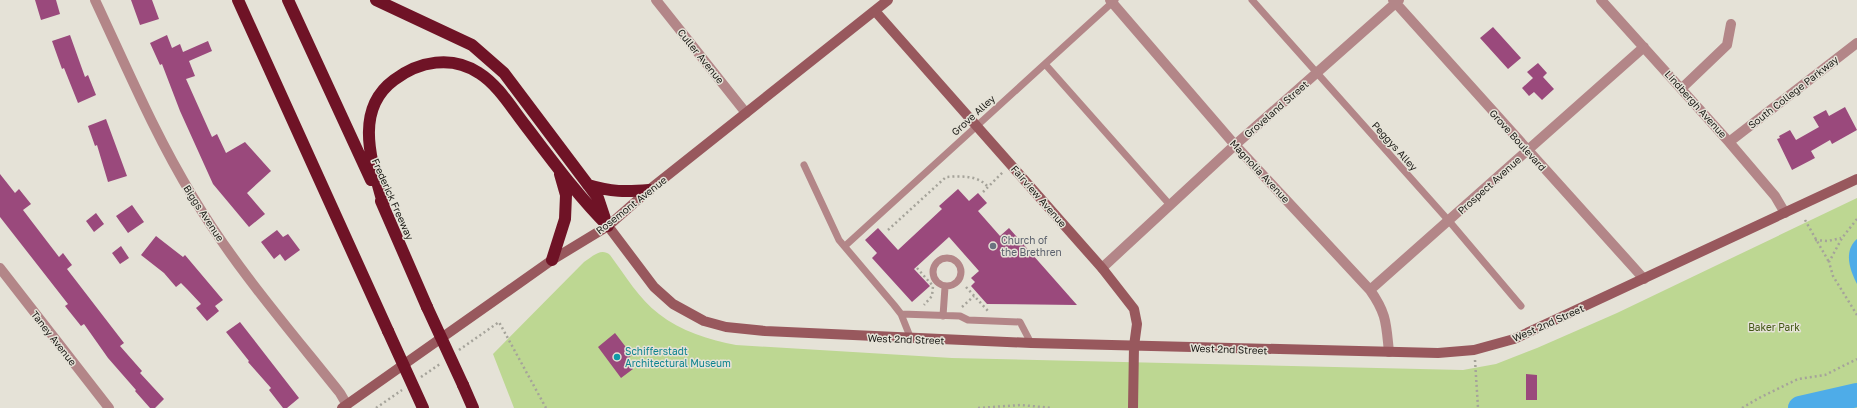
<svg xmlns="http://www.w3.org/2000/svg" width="1857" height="408" font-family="'Golos Text',sans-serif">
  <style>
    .green { fill: #bdd792 }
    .water { fill: #4eace8 }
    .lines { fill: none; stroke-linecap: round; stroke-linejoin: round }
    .river { stroke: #4eace8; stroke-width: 24 }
    .building { fill: #9a497c }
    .path { stroke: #a5a39a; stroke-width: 2.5; stroke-dasharray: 2 3; stroke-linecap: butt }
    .lane { stroke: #b38688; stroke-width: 7 }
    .street { stroke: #b38688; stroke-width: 10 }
    .secondary { stroke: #98585d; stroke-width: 10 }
    .highway { stroke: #6f1326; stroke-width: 12 }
    .highway-bridge { stroke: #6f1326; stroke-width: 12 }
    .worship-dot { fill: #6b7280; stroke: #e5e2d7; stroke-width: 1.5 }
    .culture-dot { fill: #0f9aa8; stroke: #e5e2d7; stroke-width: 1.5 }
    .labels { text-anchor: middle; stroke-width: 3; stroke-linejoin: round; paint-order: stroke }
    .street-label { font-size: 10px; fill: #1b1a16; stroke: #e5e2d7 }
    .worship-label { font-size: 10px; fill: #5b616d; stroke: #e5e2d7; text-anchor: start }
    .park-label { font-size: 10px; fill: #425615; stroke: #e5e2d7 }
    .culture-label { font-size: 10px; fill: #0d838f; stroke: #e5e2d7; text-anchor: start }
  </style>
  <rect width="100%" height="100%" fill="#e5e2d7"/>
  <path class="green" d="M1857 198V408H514L493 354 584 262C592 257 601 247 610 255 625 275 639 299 659 314 680 331 710 340 736 345L952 358 1463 370 1496 364 1537 348 1617 313Z"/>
  <path class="water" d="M1857 239V284C1850 271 1843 251 1857 239Z"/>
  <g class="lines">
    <path class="river" d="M1800 408 1857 395"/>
  </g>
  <path class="building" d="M35 0H56L60 14 41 20Z
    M131 0H152L159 19 140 25Z
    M1493 27 1521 58 1508 69 1480 38Z
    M70 35 85 77 88 75 96 95 78 103 64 68 62 69 52 41Z
    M167 35 172 48 180 44 183 52 208 41 212 51 189 61 195 76 186 79 212 137 217 134 226 153 245 142 271 171 247 193 265 214 249 227 213 184 180 111 162 64 160 65 150 43Z
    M1538 63 1547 73 1543 77 1554 89 1542 100 1534 92 1529 96 1522 88 1533 78 1527 72Z
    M1845 107 1857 130 1832 144 1830 140 1811 151 1815 158 1792 170 1777 139 1780 138 1779 136 1790 130 1796 140 1819 127 1813 117 1826 110 1829 116Z
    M106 119 127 176 108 182 97 145 95 146 88 126Z
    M0 174 15 193 19 189 31 204 23 210 59 257 63 253 72 265 67 269 124 343 120 346 142 371 140 373 164 399 155 408H150L135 391 136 390 108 358 84 324 81 326 65 306 68 304 0 217Z
    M958 189 969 201 978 193 987 203 978 211 1000 236 1009 228 1077 305 987 304 971 286 975 282 971 278 979 271 949 237 914 269 930 286 912 302 872 258 877 253 865 240 878 228 898 250 942 209 939 206Z
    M132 205 144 222 128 233 116 216Z
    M96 213 104 224 94 232 86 221Z
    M277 230 283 237 288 234 300 250 285 261 280 254 274 259 261 242Z
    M156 236 183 257 185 255 223 300 215 306 219 311 207 321 196 308 201 304 187 289 181 283 176 287 164 273 141 255Z
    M121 246 129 258 120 264 112 253Z
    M240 322 299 398 287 408H283L269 390 271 388 248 362 249 361 226 332Z
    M615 333 632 355 626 360 633 369 621 378 598 347Z
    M1526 374 1537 375V400H1526Z"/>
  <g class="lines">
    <path class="path" d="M983 192 1004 171
      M1857 219 1842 238 1829 262 1833 276 1857 315
      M1805 220 1829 262
      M888 230 946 177C961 176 978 175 988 187
      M1815 240 1828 241 1841 238
      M917 268 933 286 932 296 924 305
      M966 287 989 312
      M962 307 974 296
      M459 350 499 322 546 408
      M1475 360 1478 408
      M421 377 440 364
      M376 408 402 390
      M978 408 1021 405 1052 408
      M1742 408 1759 398 1798 379 1825 375 1857 359"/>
    <path class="lane" d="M1252 0 1449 221 1521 306
      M1045 64 1170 205
      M804 165 839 240 894 305 901 314 911 339
      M845 246 1115 0
      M933 272a14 14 0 1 1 28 0a14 14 0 1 1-28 0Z
      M901 314 960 316 968 320 1020 322 1031 343
      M943 316 945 287"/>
    <path class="street" d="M95 0C126 66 155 135 193 197 235 267 289 329 340 393L347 405
      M656 0 746 113
      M1110 0 1235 145 1370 290C1387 314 1386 324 1389 352
      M1393 0 1644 279
      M1601 0 1729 142 1775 196 1785 213
      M1682 88 1727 45 1731 24
      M1729 142 1857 43
      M0 268 109 408
      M1102 268 1235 145 1399 0
      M1370 290 1644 47"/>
    <path class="secondary" d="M875 11 1102 268 1134 309 1137 324 1134 346 1133 408
      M608 226 654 287 673 304 704 321 726 327 765 331 1031 343 1438 353 1474 350 1514 339 1857 179
      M342 408 552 260 608 226 649 190 888 0"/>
    <path class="highway" d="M238 0 388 331
      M288 0 371 180
      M376 0 472 45 504 73 598 198 606 222
      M588 185C611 192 626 192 649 190
      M381 201 427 307
      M384 207C373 165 352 111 394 80 419 61 452 55 479 73 498 85 511 107 525 125 551 159 577 195 608 226
      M552 260 565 219 566 195 560 174
      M463 385 473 408"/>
    <path class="highway-bridge" d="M427 307 463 385
      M388 331 423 408"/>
  </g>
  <circle class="worship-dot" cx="993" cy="246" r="4"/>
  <circle class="culture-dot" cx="617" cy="357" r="4"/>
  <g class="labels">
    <g class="street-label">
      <text transform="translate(701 56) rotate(51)" y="4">Culler Avenue</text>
      <text transform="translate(1793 92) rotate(-38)" y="4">South College Parkway</text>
      <text transform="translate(1696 104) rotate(48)" y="4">Lindbergh Avenue</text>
      <text transform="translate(1276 109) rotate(-41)" y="4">Groveland Street</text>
      <text transform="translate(973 115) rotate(-42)" y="4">Grove Alley</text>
      <text transform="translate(1518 140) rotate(48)" y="4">Grove Boulevard</text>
      <text transform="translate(1395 146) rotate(48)" y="4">Peggys Alley</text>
      <text transform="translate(1260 171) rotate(47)" y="4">Magnolia Avenue</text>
      <text transform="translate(1489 185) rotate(-42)" y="4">Prospect Avenue</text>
      <text transform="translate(1039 196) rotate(49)" y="4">Fairview Avenue</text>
      <text transform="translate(393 199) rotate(66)" y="4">Frederick Freeway</text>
      <text transform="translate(631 205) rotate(-38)" y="4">Rosemont Avenue</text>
      <text transform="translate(204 213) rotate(57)" y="4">Biggs Avenue</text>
      <text transform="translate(1548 323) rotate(-24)" y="4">West 2nd Street</text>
      <text transform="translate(54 338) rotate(52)" y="4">Taney Avenue</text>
      <text transform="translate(906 339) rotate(2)" y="4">West 2nd Street</text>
      <text transform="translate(1229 349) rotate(2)" y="4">West 2nd Street</text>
    </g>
    <g class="worship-label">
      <text x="1001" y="244">Church of<tspan x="1001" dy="12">the Brethren</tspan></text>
    </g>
    <g class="park-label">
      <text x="1774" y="331">Baker Park</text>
    </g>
    <g class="culture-label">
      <text x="625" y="355">Schifferstadt<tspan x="625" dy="12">Architectural Museum</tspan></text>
    </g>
  </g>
</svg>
